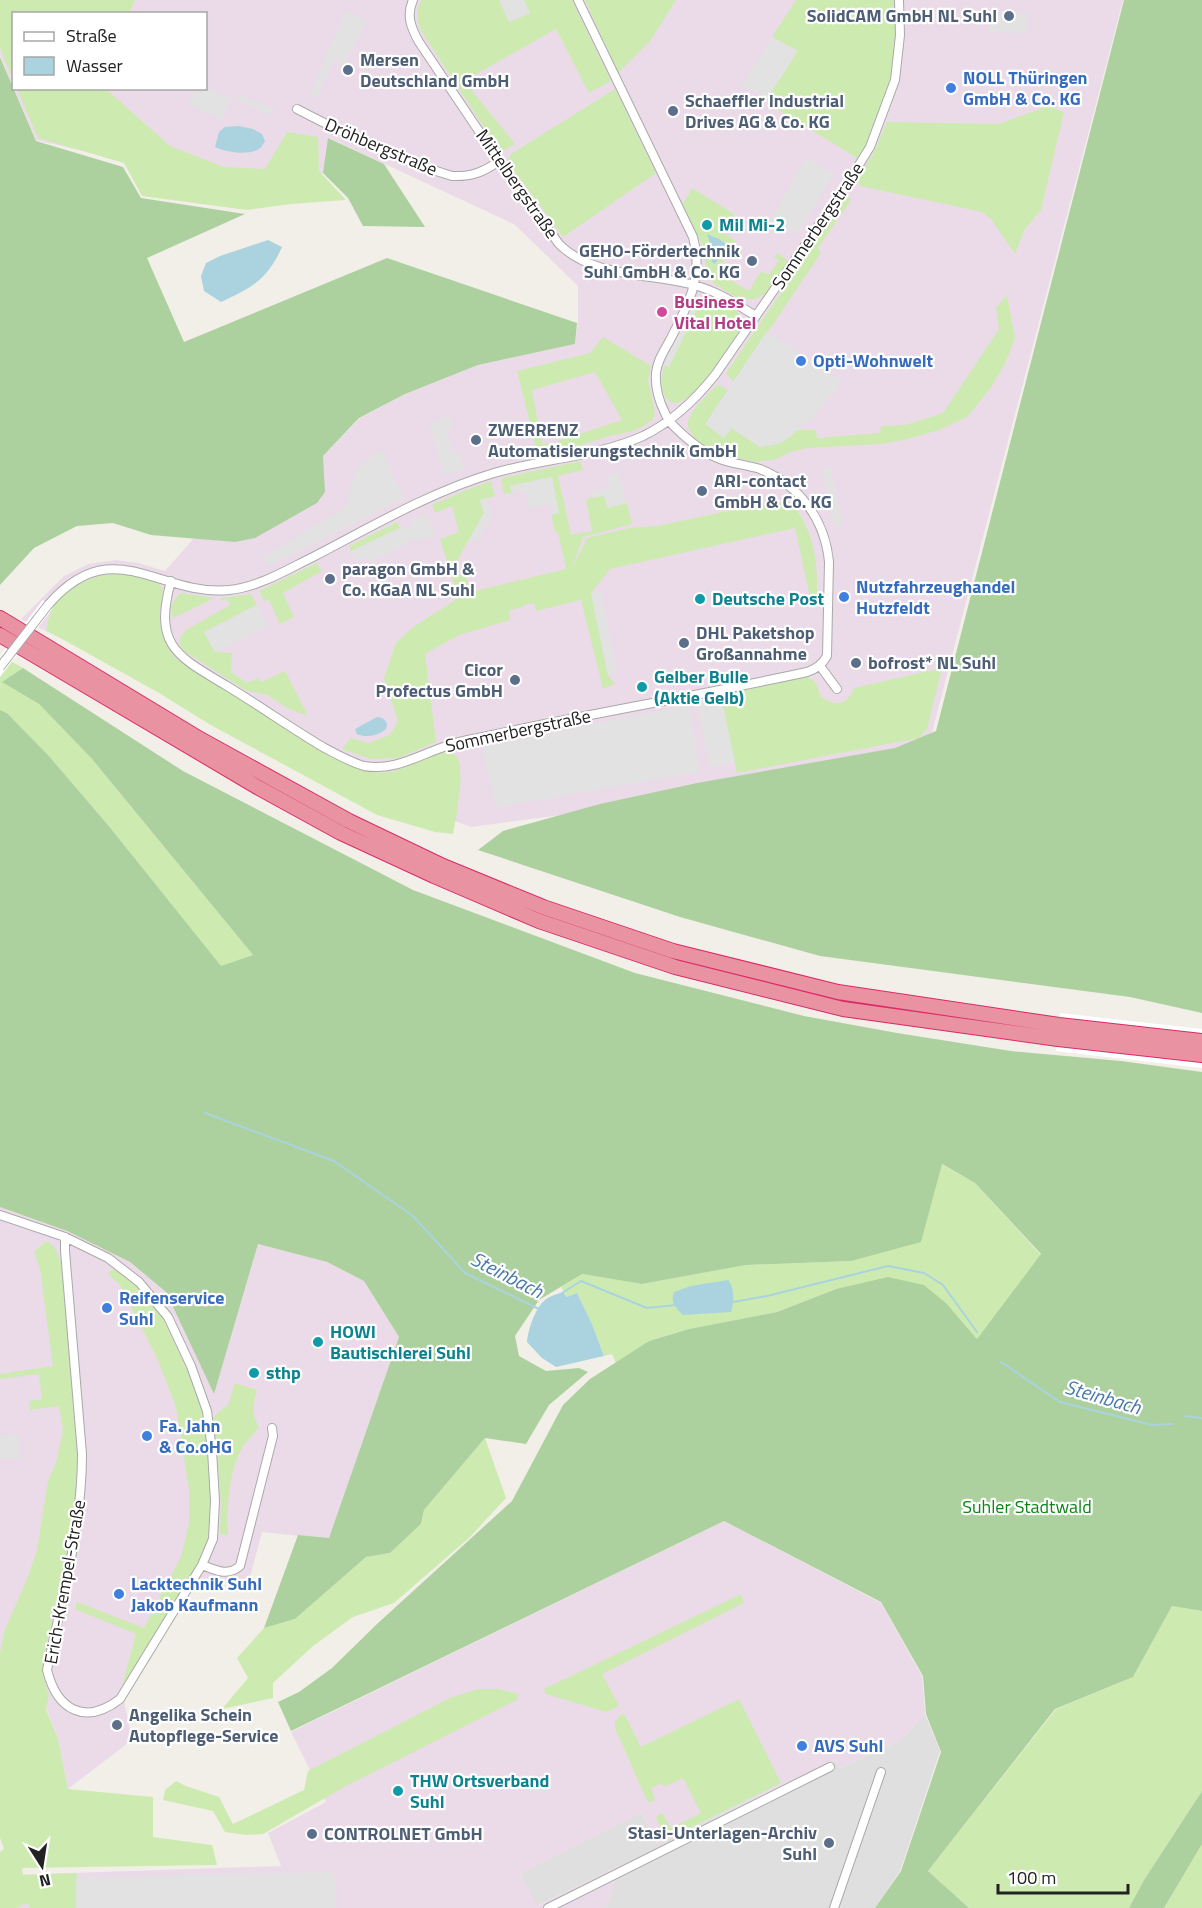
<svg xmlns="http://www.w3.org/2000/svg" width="1202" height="1908" font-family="'Titillium Web',sans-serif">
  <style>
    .residential { fill: #e0dfdf }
    .industrial { fill: #ebdbe8 }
    .grass { fill: #cdebb0 }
    .forest { fill: #add19e }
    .parking { fill: #e2e2e2 }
    .water { fill: #aad3df }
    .pier { fill: #fff }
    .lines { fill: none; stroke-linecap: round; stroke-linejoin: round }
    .stream { stroke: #aad3df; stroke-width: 2 }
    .minor-casing { stroke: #a9a9a9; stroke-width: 10 }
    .motorway-casing { stroke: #dc2a67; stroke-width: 16 }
    .minor { stroke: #fff; stroke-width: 8 }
    .motorway { stroke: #e892a2; stroke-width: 14 }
    .minor-bridge-casing { stroke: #a9a9a9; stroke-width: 10; stroke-linecap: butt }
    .minor-bridge { stroke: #fff; stroke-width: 8 }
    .service-dot { fill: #5c6f8a; stroke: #fff; stroke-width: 2 }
    .shop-dot { fill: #3f7fe0; stroke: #fff; stroke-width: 2 }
    .culture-dot { fill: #0f9aa8; stroke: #fff; stroke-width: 2 }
    .hotel-dot { fill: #d1479c; stroke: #fff; stroke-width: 2 }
    .labels { text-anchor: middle; stroke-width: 4.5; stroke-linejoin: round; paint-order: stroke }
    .service-label { font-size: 18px; font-weight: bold; fill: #4e5e75; stroke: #fff; text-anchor: start }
    .shop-label { font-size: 18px; font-weight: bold; fill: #366cbe; stroke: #fff; text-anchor: start }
    .street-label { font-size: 18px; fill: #222; stroke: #fff }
    .culture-label { font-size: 18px; font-weight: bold; fill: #0d838f; stroke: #fff; text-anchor: start }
    .hotel-label { font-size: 18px; font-weight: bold; fill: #b23c85; stroke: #fff; text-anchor: start }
    .park-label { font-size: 18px; fill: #0c8416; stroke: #fff }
    .water-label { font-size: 20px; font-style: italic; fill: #4a7aab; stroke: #fff }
  </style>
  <rect width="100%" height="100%" fill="#f2efe9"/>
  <path class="residential" d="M925 1714 940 1751 900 1871 875 1908H606L619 1866 537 1906 520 1873 642 1812 657 1844 835 1760 840 1768 901 1740Z"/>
  <path class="industrial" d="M0 0H1123L928 748 704 796 471 827 362 786 21 619 64 576 88 564 116 560 138 563 165 571 195 537 235 542 323 472V456L360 418 405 394 478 365 575 344 578 322V286L514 224 329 138 323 173 276 196 36 140 14 89 206 88V14H14L13 87 0 55Z
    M0 1207 67 1231 130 1262 166 1292 214 1393 258 1244 327 1262 364 1281 399 1337 329 1539 262 1532 248 1585 192 1578 122 1691 132 1740 68 1789 58 1739 43 1699 0 1694Z
    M724 1521 881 1603 922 1676 925 1714 901 1740 840 1768 835 1760 657 1844 642 1812 520 1873 538 1906 619 1866 606 1908H0V1850L10 1875 281 1866 268 1833 326 1802 291 1732Z"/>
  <path class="grass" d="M0 0H135L129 13 14 14 13 80 0 48Z
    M422 0H499L510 22 530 13 524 0H572L611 81 589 93 556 29 464 81 515 144 500 152 420 29C417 19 415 9 422 0Z
    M585 0H676L651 40 618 73Z
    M796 0H899L895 80 862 161 767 103V97L797 51 772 37Z
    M17 89H106L170 146 224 167 265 169 287 132 318 137 319 171 346 200 291 204 247 210 142 196 124 163 38 138Z
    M615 89 656 173 563 237 507 161 511 154Z
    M1048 106 1064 112 1041 210 1025 229 1015 254 991 219 982 212 860 186 858 181 860 175 873 154 887 122 999 124Z
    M692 188 734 214 723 233 736 241 716 272 749 291 761 271 769 275 779 260 774 257 777 253 786 259 787 264C781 272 775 284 767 292 748 309 725 293 708 278L703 247 683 204Z
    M847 196 851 200 818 248 821 253 734 382 726 374 728 370Z
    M707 295 716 297 738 312 740 321 738 333C729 346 687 416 669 401 659 393 662 376 664 365L669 367 695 311 691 308C696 301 698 296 707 295Z
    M1007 295 1015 338 1005 364 990 389 967 417 939 430 908 439 881 444 807 448 790 452 777 459 756 462 723 455 705 447 693 438V435C692 433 688 428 688 427 685 414 708 395 716 386L719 385 728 390 705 425 731 428 760 447 779 444 788 430H816L817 438 880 433 881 426 905 425 943 413 999 329 996 308Z
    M603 337 651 366 648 381 655 412 653 419C637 433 626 432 606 437 590 442 576 448 560 451L558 441 622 420 595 372 532 390 542 444 549 443 551 453 538 456 517 371 590 353Z
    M580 461 583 470 558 476 571 535 592 531 586 499 604 495 607 508 627 503 632 524 583 537 572 568 587 538 630 528 657 526 775 501 782 503 788 507 794 506C817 538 818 567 817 605L812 607 795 528 610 569 591 593 608 675 615 684 603 689 581 600 536 611 534 603 524 605V607L509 610 510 620 459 635 425 654 436 742 398 758 371 759 342 749 351 738 368 743 390 735 398 721 384 678 396 643 413 627 451 603 458 597 440 539 459 532 452 506 435 513 432 505 471 488 491 481 495 496 480 500 484 513 453 568 456 576 465 573 471 592 566 569 558 532H555L551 514 559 513 552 477 510 486 512 493 504 494 501 481 502 478Z
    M397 522 400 528 351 551 349 546Z
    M317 563 322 571 283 593 294 617 280 624 269 600 264 601 259 591Z
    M111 574C122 574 154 576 161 586 165 593 161 602 160 609 159 630 163 642 175 658 210 680 245 702 280 724 306 740 333 762 363 770 371 772 383 773 391 772 407 769 441 745 455 755 467 764 456 819 453 834L435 832 377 815 209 724 159 693 46 630C48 623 49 613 53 607 64 588 90 577 111 574Z
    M181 593 215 598 173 618C169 608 173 599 181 593Z
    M251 594 257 605 204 632 215 652 232 653 231 672 247 683 258 678 261 682 285 671 308 716 287 708 267 695 245 690 184 651 180 645V637L186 630 230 605 227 599 222 601 221 598Z
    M0 655 23 668 3 682 39 704 92 759 253 955 221 967 108 825 49 756 7 713 0 710Z
    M942 668 927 729 919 738 737 773 720 696 807 676C817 682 818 686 820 696 835 707 847 706 854 688Z
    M941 1164 975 1183 1041 1255 977 1339 947 1304 836 1289 777 1312 689 1329 649 1341 616 1363 612 1354 604 1356 592 1324 577 1293 567 1297 561 1287 582 1274 642 1284 746 1265 851 1261Z
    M46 1241C56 1245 57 1254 61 1262L75 1402 78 1458 76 1493 72 1529 46 1650 43 1676 49 1695 46 1709 58 1739 68 1789 153 1797V1837L212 1845 217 1865 22 1868 23 1875 77 1873V1908H30L27 1903 16 1908H0V1852L4 1849 0 1838V1653L4 1632 27 1579 37 1550 48 1481 56 1463 63 1430 59 1406 30 1410 29 1401 42 1399 39 1374 0 1379V1374L53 1366 40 1269 34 1252Z
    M113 1269 123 1274 144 1290 164 1320 198 1393 204 1414 214 1511 210 1540 197 1568 122 1686 136 1634 75 1609 77 1602 144 1628 181 1557 189 1523V1489L176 1407 158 1360 120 1285 108 1274Z
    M235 1383 257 1390C253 1405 251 1413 259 1427 253 1435 243 1444 239 1454 228 1479 227 1509 228 1535L220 1534 221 1504 214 1418 216 1414 228 1405Z
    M485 1438 506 1498 470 1537 394 1603 353 1617 313 1646 273 1683V1698L222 1709 248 1678 237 1658 264 1628 295 1619 366 1557 390 1553 421 1524 424 1510Z
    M741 1594 744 1603 602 1674 619 1706 606 1712 546 1694 544 1689Z
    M1172 1606 1202 1611V1791L1144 1880 1129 1908H969L928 1871 1056 1709 1133 1677Z
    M478 1689H498L519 1694 517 1700 344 1787 263 1834 246 1835 225 1832 213 1811 163 1800 165 1790 176 1781 186 1786 219 1797 233 1824 304 1790 308 1771 450 1698Z
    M739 1699 781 1783 674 1836C662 1837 660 1826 656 1817L659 1814H663L671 1828 701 1813 683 1778 664 1787 662 1783 651 1788 655 1800 648 1803 615 1728V1721L622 1714 625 1715 641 1747Z
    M1202 1844V1908H1164Z"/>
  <path class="forest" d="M1124 0H1202V1013L1130 997 820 956 680 917 478 850 503 831 600 804 697 783 895 748 936 731Z
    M0 57 36 141 123 167 141 198 245 214 147 258 184 342 387 258 577 323 575 344 478 365 405 394 359 418 323 456 325 492 317 503 255 538 235 542 151 535 113 523 77 526 34 548 0 585Z
    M328 138 384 164 425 227 363 226 348 198 323 173Z
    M23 668 183 771 413 890 635 973 804 1016 897 1033 1011 1051 1121 1061 1202 1072V1611L1172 1606 1133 1677 1055 1709 928 1871 969 1908H875L901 1871 941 1752 926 1714 923 1676 881 1602 724 1521 291 1731 278 1702 299 1692 332 1668 377 1624 512 1501 563 1405 590 1379 649 1341 689 1329 777 1312 836 1289 888 1277 924 1285 947 1304 977 1339 1041 1254 975 1183 942 1164 921 1242 851 1261 746 1265 642 1284 582 1274 539 1300 515 1336 519 1356 546 1371 579 1368 588 1372 549 1405 526 1444 485 1438 424 1510 421 1524 390 1553 366 1557 295 1619 264 1628 298 1535 329 1538 399 1337 364 1281 327 1262 258 1244 214 1394 166 1292 130 1262 67 1231 0 1207V710L7 713 49 756 108 825 221 966 253 955 92 759 39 704 2 682Z
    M1202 1791V1844L1164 1908H1129L1144 1880Z"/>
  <path class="parking" d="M499 0H524L530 13 509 22Z
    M345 11 367 20 353 49 345 56 353 68 346 72 335 58 316 99 310 96Z
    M990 13H1028V33L990 32Z
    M772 37 798 51 767 99 742 85Z
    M206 88 231 99 222 120 188 105 195 89Z
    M237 94 274 109 271 115 235 99Z
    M806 158 833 174 798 234 771 219Z
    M691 308 696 311 669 367 664 365Z
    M767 331 842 382 812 419 783 442 760 447 732 428 724 438 705 424Z
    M449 416 453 429 447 431 453 453 460 451 464 469 444 475 429 422Z
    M381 449 404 498 270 566 262 558 346 507 356 469Z
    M830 466 842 521 841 526 835 527 822 468Z
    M619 472 627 503 607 508 604 496 593 498 592 491 609 488 607 476Z
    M712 475 743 486 740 492 710 481Z
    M552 477 559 513 553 514 550 504 529 509 525 491 512 493 510 486Z
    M488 498 492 515 478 540 467 543 484 513 480 500Z
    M426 514 435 535 424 540 415 539 370 563 367 558 357 562 351 551 400 528 412 527 410 522Z
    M601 591 617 673 608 675 591 593Z
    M257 605 268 626 215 652 204 632Z
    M722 701 735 763 710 767 697 705Z
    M689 705 700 772 496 807 482 747Z
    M18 1434 21 1458 0 1460V1436Z
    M334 1872 336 1908H76V1878Z"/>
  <path class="water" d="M239 126 253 129 262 134 265 141C263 144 262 147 259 149 248 156 226 152 215 147L219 132 225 127Z
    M707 234 719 239 726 244C726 250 718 259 715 264L712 262V249Z
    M268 240 282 247C267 280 253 287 221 302L204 291 201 276 206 263 220 256Z
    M377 717C384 717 390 723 385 730 377 736 366 738 357 734L355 729Z
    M728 1280C735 1288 734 1302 731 1312L683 1315C676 1308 670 1302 674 1292L691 1286Z
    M563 1292 567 1297 577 1293 592 1324 604 1356 556 1367 542 1358 527 1342C528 1330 535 1308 545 1300 550 1296 557 1294 563 1292Z"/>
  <path class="pier" d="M43 600 53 608 0 677V656Z
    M1060 1013 1202 1029V1068L1056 1051Z"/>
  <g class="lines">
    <path class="stream" d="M205 1113 334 1161 413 1216 465 1273 539 1309H541
      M562 1293 581 1281 647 1308 676 1305
      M733 1302 767 1296 888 1266 924 1273 943 1285 977 1332
      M1001 1362 1060 1402 1152 1425 1172 1424
      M1185 1416 1202 1418"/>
    <defs>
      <path id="minor" d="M413 0C406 15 411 28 419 42L499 161 559 244C593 278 650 273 694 285 717 291 736 304 756 316
        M297 109C347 135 398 160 452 176 471 177 484 172 499 161
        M171 581C153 646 177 656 227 686 260 706 291 728 323 747 336 754 350 762 364 766 391 771 414 758 438 749 451 744 464 740 478 738 587 714 697 696 807 672 816 669 822 665 827 656L829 562C825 520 800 485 760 469 747 465 733 464 720 459 706 454 693 444 682 434 675 427 668 422 665 413 659 401 655 387 656 373 657 361 664 351 670 340 688 305 704 277 693 237L578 0
        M48 605C113 530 158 597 229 590 259 587 286 570 313 557 371 527 430 492 494 473 542 459 596 457 643 436 672 422 695 400 715 375L846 186 870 147 895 80 900 35 899 0
        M820 666 837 689
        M0 1215 65 1237 108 1258 139 1282 168 1317 191 1366 207 1411 212 1450 215 1501 213 1539 202 1565 120 1699C85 1726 57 1710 47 1670 62 1599 82 1527 82 1454L65 1251V1237
        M202 1565C216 1570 227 1577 240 1566L273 1436 272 1428
        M548 1908 830 1767
        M834 1908 881 1772"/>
      <path id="motorway" d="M0 618 200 739 349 821 443 866 543 907 673 951 838 992 1059 1025 1202 1041
        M0 635 259 788 341 833 434 876 539 921 675 967 843 1009 1058 1039 1202 1055"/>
    </defs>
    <use href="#minor" class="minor-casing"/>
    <use href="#motorway" class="motorway-casing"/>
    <use href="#minor" class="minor"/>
    <use href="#motorway" class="motorway"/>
    <defs>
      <path id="minor-bridge" d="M0 667 48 605"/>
    </defs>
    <use href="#minor-bridge" class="minor-bridge-casing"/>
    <use href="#minor-bridge" class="minor-bridge"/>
  </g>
  <g class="service-dot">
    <circle cx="1009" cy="16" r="6"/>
    <circle cx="348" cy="70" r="6"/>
    <circle cx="673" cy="111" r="6"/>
    <circle cx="752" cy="261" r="6"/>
    <circle cx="476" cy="440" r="6"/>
    <circle cx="702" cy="491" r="6"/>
    <circle cx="330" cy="579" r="6"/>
    <circle cx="684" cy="643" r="6"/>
    <circle cx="856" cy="663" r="6"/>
    <circle cx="515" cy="680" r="6"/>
    <circle cx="117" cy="1725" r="6"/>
    <circle cx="312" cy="1834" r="6"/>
    <circle cx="829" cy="1843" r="6"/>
  </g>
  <g class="shop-dot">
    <circle cx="951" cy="88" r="6"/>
    <circle cx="801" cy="361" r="6"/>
    <circle cx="844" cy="597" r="6"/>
    <circle cx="107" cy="1308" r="6"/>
    <circle cx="147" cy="1436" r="6"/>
    <circle cx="119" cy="1594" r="6"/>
    <circle cx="802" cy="1746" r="6"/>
  </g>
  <g class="culture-dot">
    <circle cx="707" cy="225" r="6"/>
    <circle cx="700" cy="599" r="6"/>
    <circle cx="642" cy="687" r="6"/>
    <circle cx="318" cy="1342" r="6"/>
    <circle cx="254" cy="1373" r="6"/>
    <circle cx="398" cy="1791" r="6"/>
  </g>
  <circle class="hotel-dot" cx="662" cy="312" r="6"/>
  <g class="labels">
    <g class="service-label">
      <text x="997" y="22" text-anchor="end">SolidCAM GmbH NL Suhl</text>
      <text x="360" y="66">Mersen<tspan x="360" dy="21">Deutschland GmbH</tspan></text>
      <text x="685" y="107">Schaeffler Industrial<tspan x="685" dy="21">Drives AG &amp; Co. KG</tspan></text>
      <text x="740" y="257" text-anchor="end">GEHO-Fördertechnik<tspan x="740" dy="21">Suhl GmbH &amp; Co. KG</tspan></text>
      <text x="488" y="436">ZWERRENZ<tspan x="488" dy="21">Automatisierungstechnik GmbH</tspan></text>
      <text x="714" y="487">ARI-contact<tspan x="714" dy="21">GmbH &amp; Co. KG</tspan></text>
      <text x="342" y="575">paragon GmbH &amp;<tspan x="342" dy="21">Co. KGaA NL Suhl</tspan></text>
      <text x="696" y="639">DHL Paketshop<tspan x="696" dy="21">Großannahme</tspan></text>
      <text x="868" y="669">bofrost* NL Suhl</text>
      <text x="503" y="676" text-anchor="end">Cicor<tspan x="503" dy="21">Profectus GmbH</tspan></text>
      <text x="129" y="1721">Angelika Schein<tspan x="129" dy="21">Autopflege-Service</tspan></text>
      <text x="817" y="1839" text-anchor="end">Stasi-Unterlagen-Archiv<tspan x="817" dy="21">Suhl</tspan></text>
      <text x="324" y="1840">CONTROLNET GmbH</text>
    </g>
    <g class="shop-label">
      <text x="963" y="84">NOLL Thüringen<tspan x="963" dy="21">GmbH &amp; Co. KG</tspan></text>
      <text x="813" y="367">Opti-Wohnwelt</text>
      <text x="856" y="593">Nutzfahrzeughandel<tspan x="856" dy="21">Hutzfeldt</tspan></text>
      <text x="119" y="1304">Reifenservice<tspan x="119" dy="21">Suhl</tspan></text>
      <text x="159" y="1432">Fa. Jahn<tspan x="159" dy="21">&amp; Co.oHG</tspan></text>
      <text x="131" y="1590">Lacktechnik Suhl<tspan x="131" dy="21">Jakob Kaufmann</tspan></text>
      <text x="814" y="1752">AVS Suhl</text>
    </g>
    <g class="street-label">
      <text transform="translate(381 147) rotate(23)" y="6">Dröhbergstraße</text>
      <text transform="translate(517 184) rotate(55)" y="6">Mittelbergstraße</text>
      <text transform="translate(818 226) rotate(-56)" y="6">Sommerbergstraße</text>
      <text transform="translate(518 731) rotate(-12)" y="6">Sommerbergstraße</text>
      <text transform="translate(65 1582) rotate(-80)" y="6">Erich-Krempel-Straße</text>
    </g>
    <g class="culture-label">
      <text x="719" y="231">Mil Mi-2</text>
      <text x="712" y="605">Deutsche Post</text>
      <text x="654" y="683">Gelber Bulle<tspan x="654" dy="21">(Aktie Gelb)</tspan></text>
      <text x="330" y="1338">HOWI<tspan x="330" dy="21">Bautischlerei Suhl</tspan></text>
      <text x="266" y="1379">sthp</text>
      <text x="410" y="1787">THW Ortsverband<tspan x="410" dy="21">Suhl</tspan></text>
    </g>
    <g class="hotel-label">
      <text x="674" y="308">Business<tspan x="674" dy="21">Vital Hotel</tspan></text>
    </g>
    <g class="park-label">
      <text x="1027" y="1513">Suhler Stadtwald</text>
    </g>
    <g class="water-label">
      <text transform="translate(507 1275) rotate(27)" y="7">Steinbach</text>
      <text transform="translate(1103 1397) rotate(16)" y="7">Steinbach</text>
    </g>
  </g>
  <rect x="12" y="12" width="195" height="78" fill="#ffffff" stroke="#a7a7a7" stroke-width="1.5"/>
  <rect x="24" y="32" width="30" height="9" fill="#ffffff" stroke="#a7a7a7" stroke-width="1.5"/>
  <text x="66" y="42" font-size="18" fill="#222222">Straße</text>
  <rect x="24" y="57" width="30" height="18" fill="#aad3df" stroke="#a7a7a7" stroke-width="1.5"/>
  <text x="66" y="72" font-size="18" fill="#222222">Wasser</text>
  <g transform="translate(42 1866) rotate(168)" stroke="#ffffff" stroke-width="4.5" paint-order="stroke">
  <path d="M0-4.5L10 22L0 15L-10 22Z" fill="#222222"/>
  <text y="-9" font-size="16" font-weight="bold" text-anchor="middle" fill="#222222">N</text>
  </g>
  <path d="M998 1884v9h130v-9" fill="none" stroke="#222222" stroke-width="3"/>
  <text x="1007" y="1884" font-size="18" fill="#222222" stroke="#ffffff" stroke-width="4.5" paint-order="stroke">100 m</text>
</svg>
